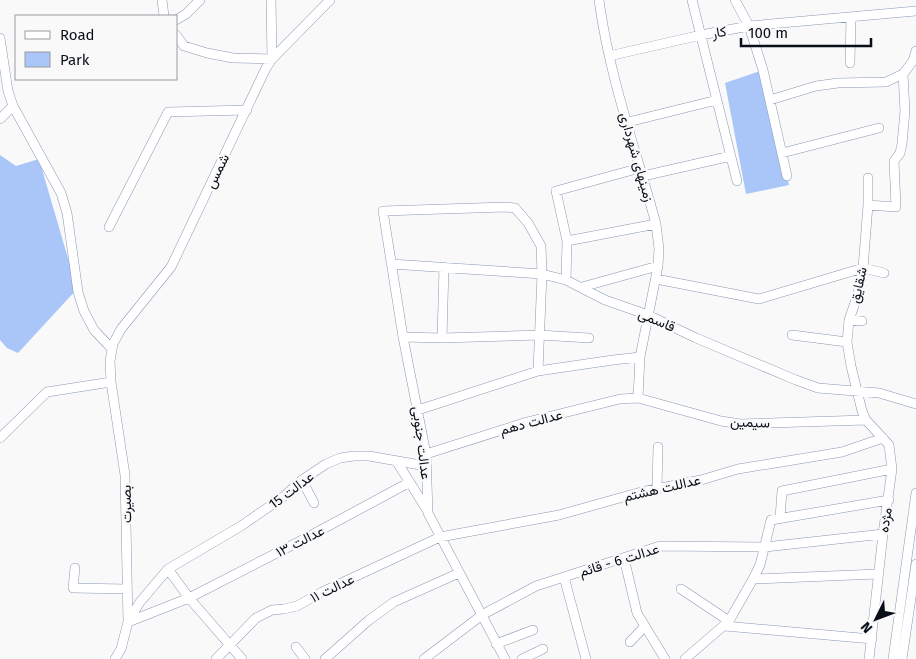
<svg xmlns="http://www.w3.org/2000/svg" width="916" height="659" font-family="'Fira Sans',Vazirmatn,sans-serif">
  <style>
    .green { fill: #aac6f8 }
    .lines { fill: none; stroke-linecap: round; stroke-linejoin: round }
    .minor-casing { stroke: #8999b5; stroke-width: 10 }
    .minor { stroke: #fff; stroke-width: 9 }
    .labels { text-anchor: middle; stroke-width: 5; stroke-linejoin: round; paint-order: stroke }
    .street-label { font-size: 14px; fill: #090f19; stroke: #f9f9f9 }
  </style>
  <rect width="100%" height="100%" fill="#f9f9f9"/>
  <path class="green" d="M763 70 789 185 746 194 725 83Z
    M0 155 16 166 39 159 77 289 18 353 7 348 0 340Z"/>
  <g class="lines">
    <defs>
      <path id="minor" d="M162 0 164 16
        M599 0C609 76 636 150 656 224L659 249 658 266 640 357 638 398
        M692 0 737 181
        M735 0 749 26 763 70 787 176
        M176 20 186 14 200 0
        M176 35 184 46 207 53 233 58 272 59 271 0
        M0 38 8 91 13 106 61 193 67 213 78 292 84 311 94 330 112 349
        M609 56 701 35 749 26 916 11
        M850 63 851 17
        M770 100 816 86 838 83 886 82 903 74
        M0 119 13 106
        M628 122 717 100
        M782 153 879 128
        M643 176 731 156
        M868 178V205L863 268 857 297 849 320 847 342 851 366 862 411 866 420 889 445 892 469 883 534 869 659
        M868 205 896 207 894 161 900 153 902 144 905 111 903 74 913 61 916 51
        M109 227 168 112 247 110
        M567 241 656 224
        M391 264 542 274 566 280 605 300 648 315 696 338 796 380 818 388 879 393 916 404
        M656 279 759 299 863 268 884 273
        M566 280 567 241 556 191 640 168
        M582 287 658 266
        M849 320 862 321
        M792 335 847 342
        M403 337 442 338 539 335 589 338
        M442 338 444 267
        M418 410 538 371 613 360 640 357
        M0 438 47 392 111 382
        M426 454 527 422 620 399 638 398 721 421 740 424 866 420
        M397 462 427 510
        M302 480 314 503
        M657 488 658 447
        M780 518 782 491 892 469
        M624 558 637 613 665 659
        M75 568 73 588 127 589
        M168 569 189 598 242 659
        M564 577 586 659
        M753 579 878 574
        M681 589 729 621
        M128 622 140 602 168 569 241 526 283 497 302 480 326 464 340 458 354 456H369L426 466
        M128 622 189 598 306 538 410 482
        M725 626 872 639
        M630 642 645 626
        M496 644 533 630
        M296 647 305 659
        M115 659 121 649 128 622 125 475 111 382 110 361 113 344 121 329 171 267 266 68 272 59 330 0
        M216 659 256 618 272 610 284 609 297 606 322 592 440 537 559 515 641 492 701 480 738 469 842 452 883 438
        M325 659 369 620 394 602 459 573
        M424 659 482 615 536 586 660 546 765 547 883 534
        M505 659 428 513 426 454 403 337 383 211 505 207 515 208 528 223 541 246 542 274 538 371
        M522 659 543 649
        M685 659 729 621 753 579 760 565 771 520 889 500
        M893 659 916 493
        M902 659 916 564"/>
    </defs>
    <use href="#minor" class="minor-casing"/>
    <use href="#minor" class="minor"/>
  </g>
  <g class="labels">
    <g class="street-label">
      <text transform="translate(719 32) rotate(-10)" y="5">کار</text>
      <text transform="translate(637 157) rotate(74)" y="5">زمینهای شهرداری</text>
      <text transform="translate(217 171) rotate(-64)" y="5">شمس</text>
      <text transform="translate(858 285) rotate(-77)" y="5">شقایق</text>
      <text transform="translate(657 320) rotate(23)" y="5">قاسمی</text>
      <text transform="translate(531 422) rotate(-15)" y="5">عدالت دهم</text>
      <text transform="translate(750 422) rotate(2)" y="5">سیمین</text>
      <text transform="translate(422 443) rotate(83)" y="5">عدالت جنوبی</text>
      <text transform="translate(662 488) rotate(-13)" y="5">عداللت هشتم</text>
      <text transform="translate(291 490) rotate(-37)" y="5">عدالت 15</text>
      <text transform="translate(126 504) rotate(-91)" y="5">بصیرت</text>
      <text transform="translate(885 520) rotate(-81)" y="5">مژده</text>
      <text transform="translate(300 541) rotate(-27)" y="5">عدالت ۱۳</text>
      <text transform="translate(619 560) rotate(-17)" y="5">عدالت 6 - قائم</text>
      <text transform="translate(332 588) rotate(-26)" y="5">عدالت ۱۱</text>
    </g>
  </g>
  <rect x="15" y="15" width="162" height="65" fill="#f9f9f9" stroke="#999b9f"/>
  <rect x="25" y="31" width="25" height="8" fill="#ffffff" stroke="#999b9f"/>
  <text x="60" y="40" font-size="15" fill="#090f19">Road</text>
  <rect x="25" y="52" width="25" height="15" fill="#aac6f8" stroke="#999b9f"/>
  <text x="60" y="65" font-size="15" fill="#090f19">Park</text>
  <g transform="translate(876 619) rotate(228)" stroke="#f9f9f9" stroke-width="4" paint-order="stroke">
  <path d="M0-4L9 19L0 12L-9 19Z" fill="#090f19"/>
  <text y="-8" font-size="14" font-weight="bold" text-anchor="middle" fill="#090f19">N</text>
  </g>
  <path d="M741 38v8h130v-8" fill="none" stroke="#090f19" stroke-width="2.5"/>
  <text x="748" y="38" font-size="15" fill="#090f19" stroke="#f9f9f9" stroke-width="4" paint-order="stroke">100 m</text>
</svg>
